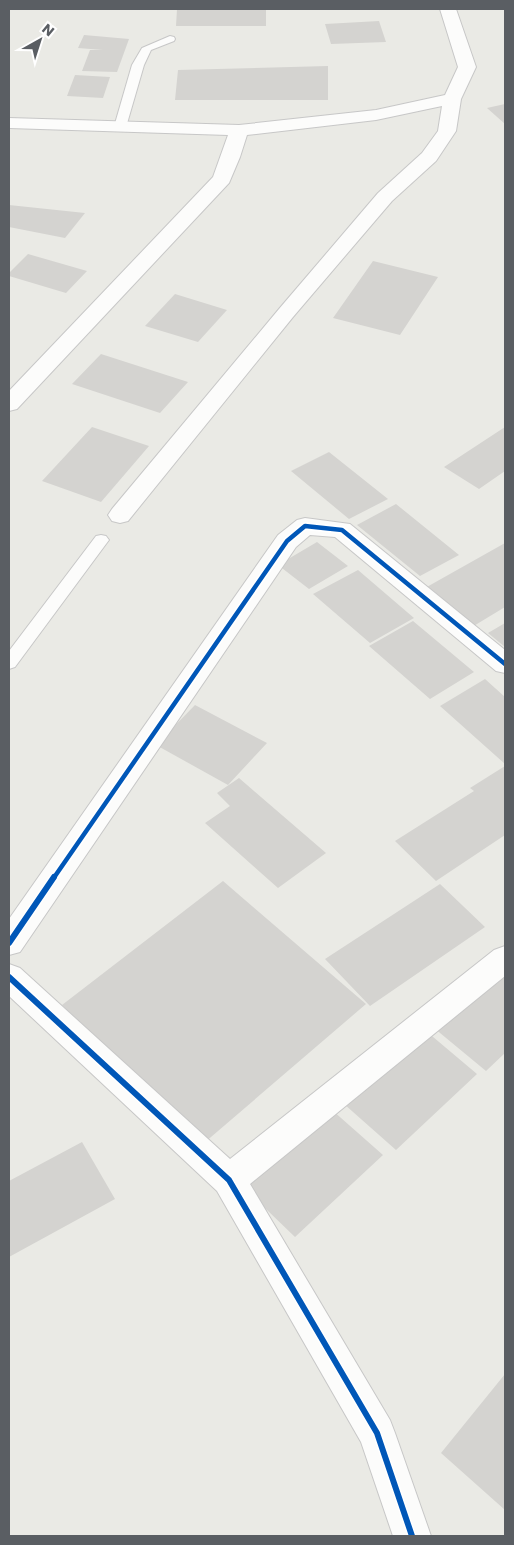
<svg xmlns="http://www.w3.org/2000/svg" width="514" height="1545" font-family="Poppins,sans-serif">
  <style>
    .building { fill: #d4d3d0 }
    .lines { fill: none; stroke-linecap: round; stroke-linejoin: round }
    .service-casing { stroke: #c7c7c7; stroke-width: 2 }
    .minor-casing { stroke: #c7c7c7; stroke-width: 2 }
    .service { fill: #fcfcfb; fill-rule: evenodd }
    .minor { fill: #fcfcfb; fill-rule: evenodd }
    .cycleway-far1-casing { stroke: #fff; stroke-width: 8 }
    .cycleway-casing { stroke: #fff; stroke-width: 9 }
    .cycleway-far1 { stroke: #0057b8; stroke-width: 4.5 }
    .cycleway { stroke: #0057b8; stroke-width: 6 }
  </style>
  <rect width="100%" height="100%" fill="#eaeae5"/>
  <path class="building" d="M177 9H266V26H176Z
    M379 21 386 42 331 44 325 24Z
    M84 35 129 39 117 72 82 71 90 50H103L78 48Z
    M328 66V100H175L178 70Z
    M75 75 110 77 103 98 67 96Z
    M505 104V124L487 108Z
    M9 205 85 213 65 238 9 227Z
    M28 254 87 271 66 293 9 276V273Z
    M373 261 438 277 400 335 333 318Z
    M175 294 227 310 198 342 145 326Z
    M101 354 188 382 160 413 72 384Z
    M92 427 149 446 101 502 42 481Z
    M505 427V471L479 489 444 467Z
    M329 452 388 499 349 519 291 471Z
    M396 504 459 555 420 576 357 525Z
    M317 542 348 566 309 589 278 565Z
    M505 543V607L472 627 425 588Z
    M358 570 414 618 370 643 313 594Z
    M413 621 474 672 430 699 369 646Z
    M505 623V647L488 633Z
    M485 679 505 697V764L440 706Z
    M195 705 267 743 228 785 156 745Z
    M505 766V835L436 881 395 841 474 791 470 788Z
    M239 778 326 853 278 888 205 823 230 806 217 793Z
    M223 881 366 1004 204 1143 62 1005Z
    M440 884 485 927 370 1006 325 959Z
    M505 965V1053L486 1071 434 1028Z
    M426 1031 477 1074 396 1150 344 1104Z
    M332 1110 383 1155 295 1237 244 1188Z
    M82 1142 115 1199 9 1257V1181Z
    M505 1374V1510L441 1453Z"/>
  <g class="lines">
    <defs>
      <path id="service" d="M170 36 174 37 175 39 174 41 151 50 144 65 126 127 120 130 116 129 114 127 132 65 142 48Z
        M101 535 106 536 109 540 106 544 15 667 9 669V651L96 536Z"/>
      <path id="minor" d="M440 9H456L476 67 461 99 456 131 436 161 392 201 293 317 128 521 120 523 112 521 108 515 112 509 279 309 378 193 422 153 438 131 442 106 376 120 247 135 240 157 229 183 17 409 9 411V391L213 177 228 135 9 128V118L239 125 376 110 445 95 458 67Z
        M305 518 350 524 505 650V673L496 671 335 537 310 535 296 547 20 952 9 955V919L278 535 297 520Z
        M505 946V976L250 1184 390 1420 395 1433 431 1536H393L361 1442 217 1191 9 996V964L20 968 230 1159 494 950Z"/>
    </defs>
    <use href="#service" class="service-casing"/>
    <use href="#minor" class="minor-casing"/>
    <use href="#service" class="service"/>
    <use href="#minor" class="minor"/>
    <defs>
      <path id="cycleway-far1" d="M53 879 287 541 305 526 342 530 505 664"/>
      <path id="cycleway" d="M9 943 54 877
        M9 977 229 1180 377 1433 412 1536"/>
    </defs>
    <use href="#cycleway-far1" class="cycleway-far1-casing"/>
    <use href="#cycleway" class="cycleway-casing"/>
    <use href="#cycleway-far1" class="cycleway-far1"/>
    <use href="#cycleway" class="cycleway"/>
  </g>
  <rect width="514" height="1545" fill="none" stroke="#5a5e63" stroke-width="20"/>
  <g transform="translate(40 40) rotate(39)" stroke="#ffffff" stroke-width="4" paint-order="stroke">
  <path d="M0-4L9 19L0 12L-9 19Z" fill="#5a5e63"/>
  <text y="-8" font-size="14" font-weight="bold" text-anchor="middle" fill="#5a5e63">N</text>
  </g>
</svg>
